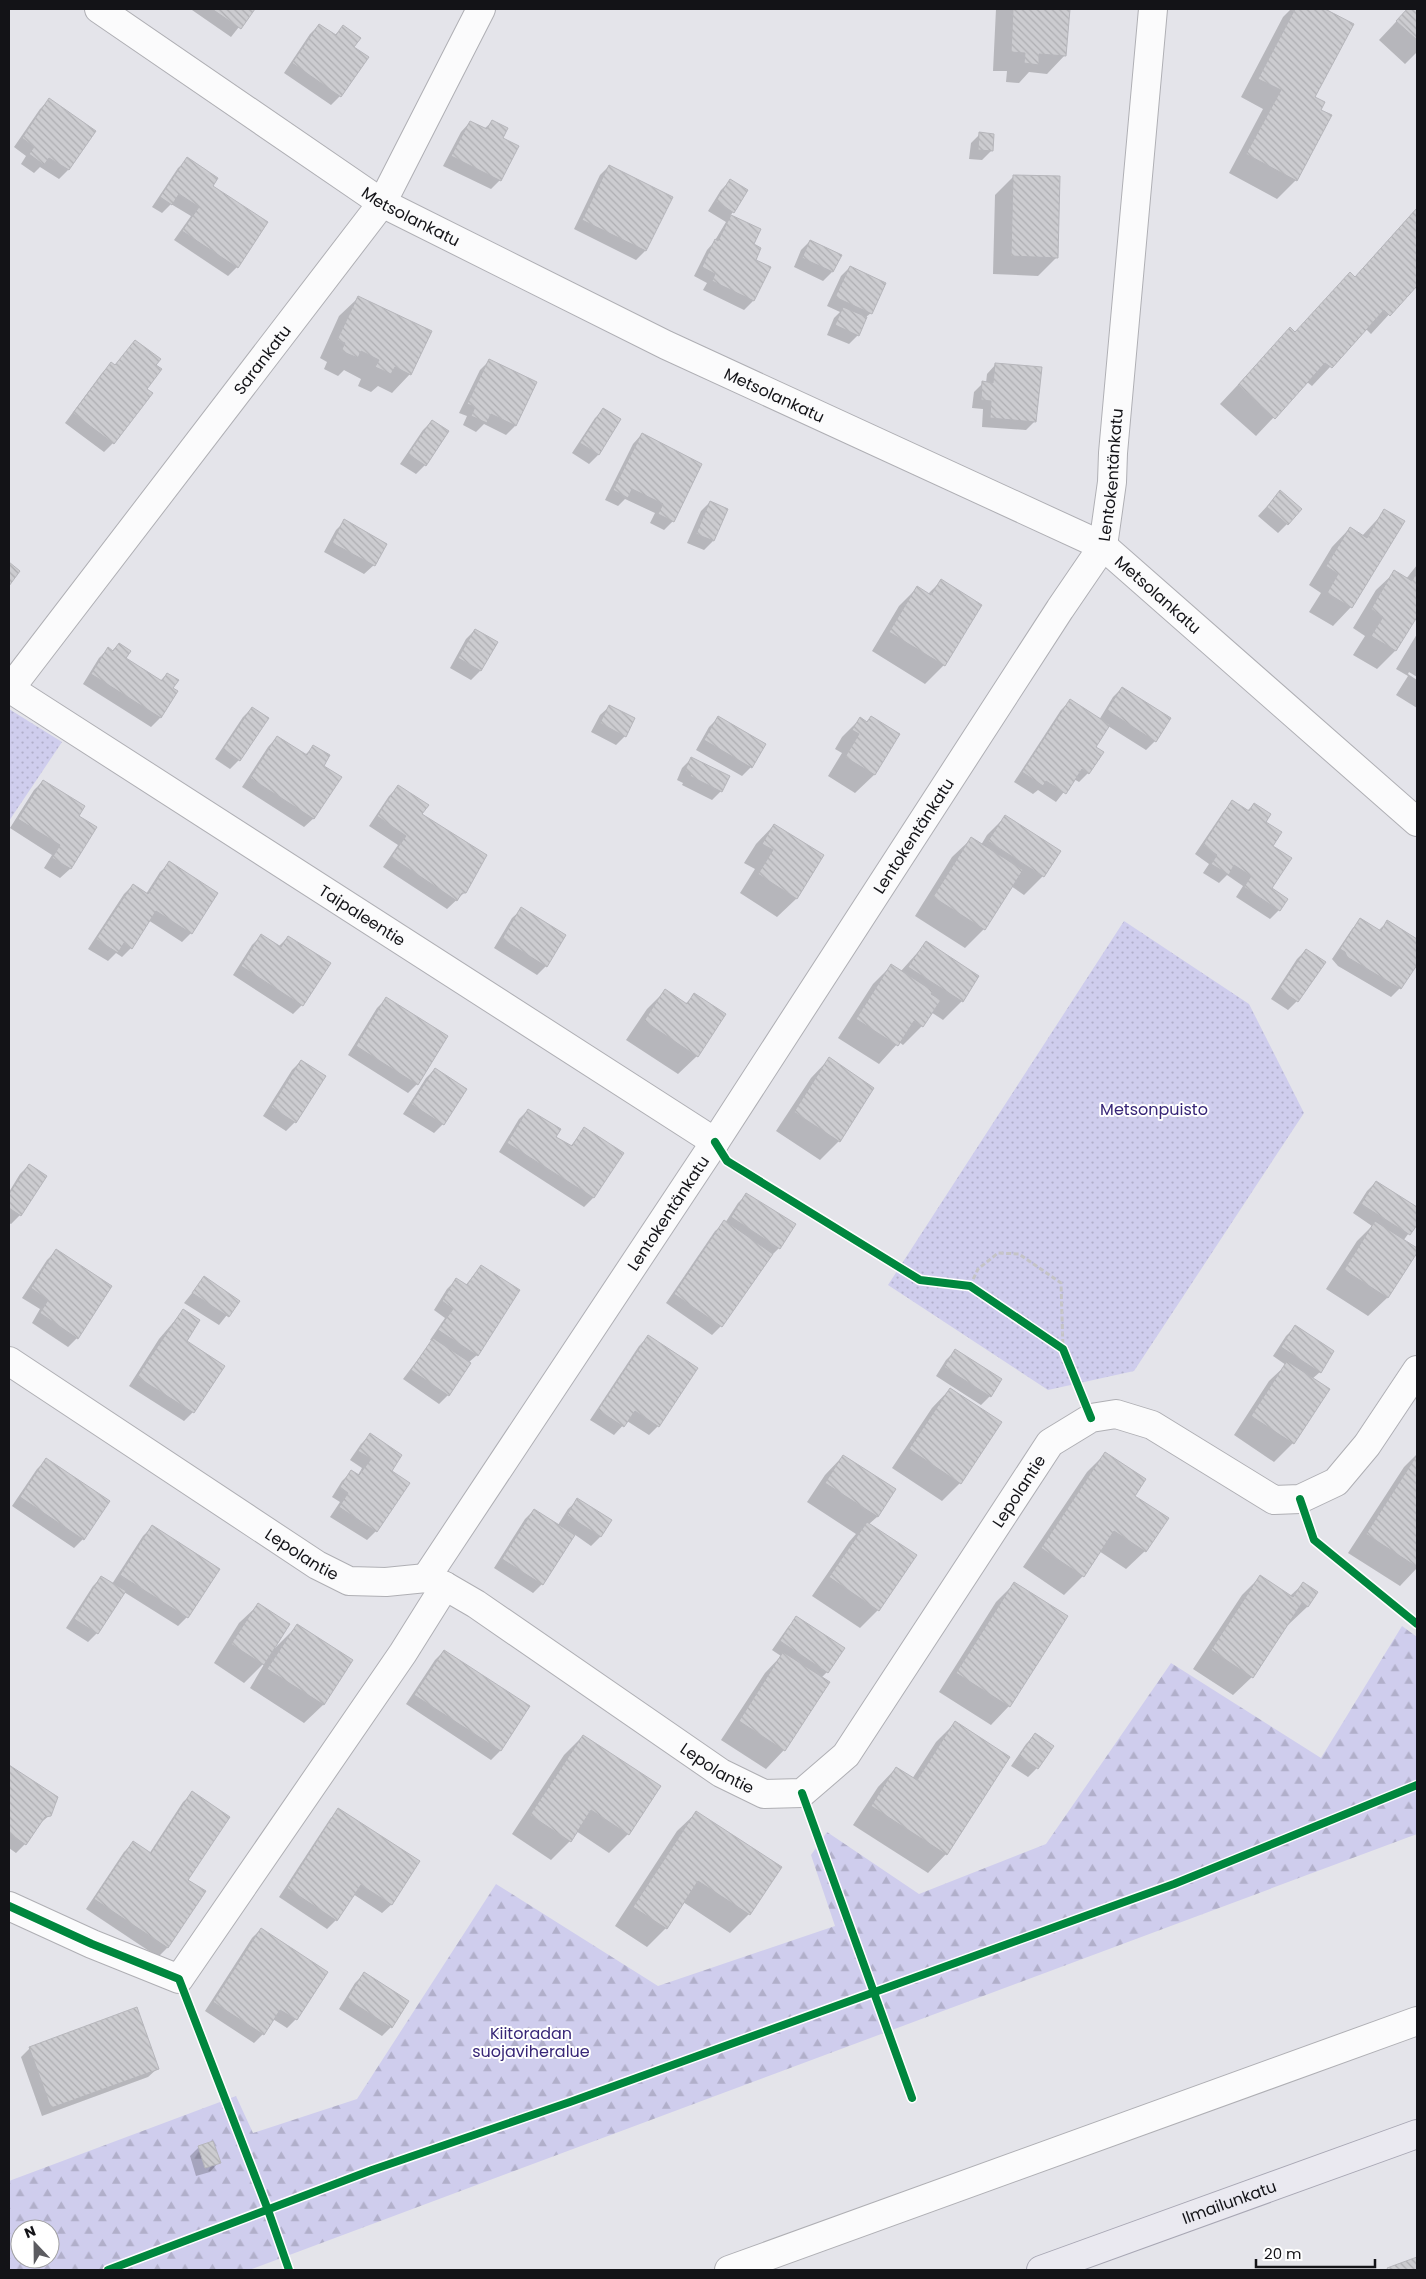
<svg xmlns="http://www.w3.org/2000/svg" width="1426" height="2279" font-family="Poppins,sans-serif">
  <style>
    .forest { fill: url(#forest-firs); fill-rule: evenodd }
    .park { fill: url(#park-dots) }
    .shadow { fill: #0003 }
    .building { fill: url(#building-back-hatch); stroke: #b6b6bb }
    .lines { fill: none; stroke-linecap: round; stroke-linejoin: round }
    .minor-casing { stroke: #afafb4; stroke-width: 30 }
    .major-casing { stroke: #a8a7b4; stroke-width: 30 }
    .path { stroke: #c5c4c6; stroke-width: 3; stroke-dasharray: 5 2.5; stroke-linecap: butt }
    .minor { stroke: #fbfbfc; stroke-width: 28 }
    .major { stroke: #eae9f0; stroke-width: 28 }
    .cycleway-casing { stroke: #fff; stroke-width: 11 }
    .cycleway { stroke: #00873e; stroke-width: 8 }
    .labels { text-anchor: middle; stroke-width: 4; stroke-linejoin: round; paint-order: stroke }
    .street-label { font-size: 16px; fill: #131317; stroke: #fff }
    .park-label { font-size: 16px; fill: #372677; stroke: #fff }
  </style>
  <defs>
    <pattern id="forest-firs" width="22" height="20" patternUnits="userSpaceOnUse" patternTransform="scale(1.25)"><rect width="22" height="20" fill="#cfcded"/><path d="M5 1l3.5 6h-7zM16 11l3.5 6h-7z" fill="#b1afca"/></pattern>
    <pattern id="park-dots" width="8" height="8" patternUnits="userSpaceOnUse" patternTransform="scale(1.25)"><rect width="8" height="8" fill="#cfcded"/><path d="M2 2h.1M6 6h.1" fill="none" stroke="#b1afca" stroke-width="1.8" stroke-linecap="round"/></pattern>
    <pattern id="building-back-hatch" width="6" height="6" patternUnits="userSpaceOnUse" patternTransform="scale(1.25)"><rect width="6" height="6" fill="#ccccd0"/><path d="M-1 5l2 2M0 0l6 6M5-1l2 2" fill="none" stroke="#aeaeb2"/></pattern>
  </defs>
  <rect width="100%" height="100%" fill="#e4e4ea"/>
  <path class="forest" d="M1402 1626 1417 1637V1834L249 2270H9V2181L236 2096 253 2133 357 2099 496 1884 658 1986 835 1926 811 1855 827 1832 919 1894 1046 1844 1171 1663 1321 1758ZM20 2229H50V2259H20Z"/>
  <path class="park" d="M9 709 62 742 9 821Z
    M1124 921 1249 1004 1304 1113 1134 1371 1048 1390 888 1285Z"/>
  <path class="shadow" d="M193 9H253L231 37 192 10Z
    M996 9H1068L1065 55 1047 74 1029 72 1019 83 1006 82 1007 71H993Z
    M1291 9H1322L1352 25 1313 98 1296 180 1277 199 1229 173 1263 109 1241 97 1283 17Z
    M1408 9H1417V52L1405 64 1379 40Z
    M319 25 334 36 343 27 352 47 340 96 331 105 284 73 310 34Z
    M49 100 94 131 68 170 59 179 40 167 34 173 21 164 26 156 14 147 40 109Z
    M493 121 501 138 500 180 491 189 443 166 461 132 470 122 484 129Z
    M980 134 991 151 982 160 969 159 971 143Z
    M188 159 211 186 237 267 228 276 174 240 191 216 171 204 162 213 152 207 178 168Z
    M609 166 671 197 645 251 636 260 574 229 600 175Z
    M1014 176 1057 257 1038 276 993 274 995 195Z
    M730 181 733 212 730 216 759 230 752 245 754 261 769 268 753 301 744 310 703 290 707 283 694 276 707 250 714 242 726 222 708 211 721 190Z
    M1417 208V284L1371 334 1366 329 1312 386 1307 382 1256 436 1220 404 1290 329 1295 333 1354 278Z
    M810 241 832 272 823 281 794 267 801 250Z
    M850 267 871 313 866 317 858 335 849 344 827 335 834 318 840 312 827 306 841 276Z
    M358 298 410 374 392 393 378 386 371 392 358 386 361 379 344 370 338 376 324 369 327 362 320 358 339 316Z
    M135 342 154 366 146 389 113 443 104 452 65 423 102 373 111 364 114 366Z
    M489 361 535 383 515 426 506 435 484 424 476 432 463 425 467 416 459 413 480 370Z
    M996 364 1035 421 1026 430 982 427 983 409 972 408 974 392 983 383H986L987 374Z
    M604 409 620 419 598 455 589 464 572 453 595 418Z
    M432 421 448 431 425 465 416 474 400 464 423 430Z
    M642 434 673 521 664 530 650 523 655 513 625 499 618 506 605 500 633 444Z
    M1280 492 1287 524 1278 533 1258 516Z
    M710 502 713 541 704 550 687 543 701 511Z
    M1385 511 1351 607 1333 626 1309 612 1321 593 1309 585 1332 547 1350 528 1362 536Z
    M345 521 386 544 374 565 364 574 324 552 336 530Z
    M1417 565V615L1395 651 1377 669 1353 655 1365 636 1353 628 1376 590 1395 572 1406 579Z
    M941 581 944 665 925 684 872 651 899 606 917 588 928 594Z
    M475 630 496 642 480 671 471 680 450 668 466 639Z
    M1417 634V677L1409 672 1408 674 1417 680V708L1396 695 1408 676 1396 669Z
    M119 644 124 658 160 681 167 674 172 688 176 692 160 718 151 727 83 684 99 658 108 649 112 651Z
    M1122 688 1169 718 1155 741 1146 750 1108 726 1094 747 1088 773 1079 782 1074 779 1056 802 1038 790 1033 794 1014 782 1061 710 1070 701 1099 720 1113 697Z
    M610 706 625 736 616 745 591 732 600 715Z
    M252 708 239 760 230 769 215 759 243 717Z
    M718 718 751 767 742 776 696 750 709 727Z
    M871 718 898 735 874 775 855 793 828 776 842 753 835 749 842 737 860 719 866 722Z
    M277 737 305 755 314 746 322 766 314 818 304 827 242 787 268 747Z
    M691 759 721 791 712 800 682 785 683 783 677 780 682 768Z
    M43 781 77 816 95 828 70 869 60 878 44 868 52 855 10 828 34 790Z
    M398 787 420 814 465 892 447 909 383 867 398 845 369 826 389 796Z
    M1233 802 1247 811 1254 804 1264 822 1271 846V889L1279 910 1270 919 1236 897 1243 886 1227 875 1219 883 1203 873 1209 864 1195 854 1224 811Z
    M1005 817 1043 876 1024 895 1011 886 984 929 965 948 915 916 952 857 971 839 981 845 987 835Z
    M774 825 823 856 796 899 777 917 740 893 755 869 744 863 756 844Z
    M170 863 191 933 182 942 148 920 131 948 122 957 116 953 108 961 88 949 124 894 133 885 146 894 160 872Z
    M522 909 546 966 537 975 494 948 512 918Z
    M1361 920 1378 931 1387 922 1417 941V963L1400 988 1391 997 1338 966 1332 959 1352 929Z
    M261 936 278 947 288 937 302 1005 293 1014 233 975 252 945Z
    M926 943 978 976 962 1001 943 1020 931 1012 922 1026 903 1045 899 1042 879 1064 838 1038 873 984 892 965 901 971Z
    M1306 950 1297 1001 1288 1010 1271 999 1297 959Z
    M665 991 685 1004 695 995 697 1056 678 1074 626 1040 647 1009Z
    M386 999 417 1084 408 1093 348 1055 377 1008Z
    M829 1059 873 1088 839 1141 820 1160 776 1131 811 1078Z
    M301 1061 295 1122 286 1131 263 1116 292 1070Z
    M435 1069 466 1089 443 1124 434 1133 403 1114 426 1078Z
    M528 1110 555 1137 570 1147 584 1129 622 1153 593 1198 584 1207 499 1152 519 1119Z
    M29 1165 20 1215 11 1224 9 1223V1192L20 1174Z
    M1376 1182 1417 1209V1222L1403 1241 1417 1251 1387 1298 1368 1316 1326 1289 1357 1241 1372 1226 1353 1213 1367 1191Z
    M747 1194 779 1248 770 1257 721 1326 712 1335 666 1303 715 1231 725 1223 738 1203Z
    M56 1251 77 1338 68 1347 32 1323 40 1309 22 1298 47 1260Z
    M481 1266 477 1355 468 1363 448 1395 439 1404 403 1379 432 1341 430 1340 445 1318 434 1310 447 1289 456 1280 465 1286Z
    M204 1278 238 1301 219 1325 184 1303Z
    M183 1311 185 1341 223 1366 193 1412 184 1421 129 1386 159 1339Z
    M1295 1327 1333 1351 1320 1372 1312 1379 1293 1443 1274 1462 1234 1435 1269 1381 1286 1365 1273 1356 1286 1336Z
    M648 1337 658 1426 649 1435 627 1421 614 1435 590 1420 639 1346Z
    M955 1351 990 1396 981 1405 936 1376 946 1360Z
    M950 1389 960 1483 942 1501 892 1468 932 1408Z
    M370 1435 390 1471 376 1531 367 1540 330 1517 340 1502 332 1497 342 1481 351 1472 358 1475 362 1468 350 1460 361 1444Z
    M1105 1454 1133 1496 1145 1551 1126 1569 1099 1551 1083 1576 1064 1595 1023 1567 1087 1472Z
    M1417 1454V1568L1400 1586 1348 1553 1404 1467Z
    M843 1456 894 1490 877 1517 869 1524 878 1610 860 1628 812 1596 849 1542 856 1534 807 1502 825 1475Z
    M46 1460 83 1539 74 1548 12 1506 37 1469Z
    M578 1500 610 1521 600 1537 591 1546 574 1534 542 1584 533 1593 494 1568 525 1519 534 1510 558 1525 568 1509Z
    M152 1527 187 1617 178 1626 124 1592 97 1633 88 1642 66 1628 93 1586 102 1577 112 1584 143 1536Z
    M1260 1577 1290 1596 1303 1584 1316 1593 1307 1607 1288 1625 1287 1624 1252 1677 1233 1695 1193 1669 1242 1595Z
    M1014 1584 1009 1706 991 1725 939 1692 996 1602Z
    M258 1605 275 1648 298 1625 352 1661 323 1705 304 1723 250 1688 266 1661 244 1683 214 1663 239 1623Z
    M797 1618 827 1672 821 1678 784 1750 766 1769 721 1740 765 1673 781 1656 772 1650 788 1627Z
    M444 1651 529 1706 500 1751 491 1760 406 1704 435 1660Z
    M955 1723 946 1854 928 1873 853 1825 878 1787 896 1768 912 1779 936 1742Z
    M1035 1735 1037 1768 1028 1777 1011 1766 1026 1744Z
    M583 1736 659 1787 628 1834 609 1853 576 1831 570 1841 551 1860 512 1834 564 1755Z
    M9 1766 56 1798 50 1815 38 1825 25 1844 16 1853 9 1848Z
    M193 1793 187 1880 204 1892 167 1948 158 1957 86 1909 124 1852 133 1843 149 1854 183 1802Z
    M339 1810 392 1904 382 1913 353 1894 336 1920 327 1929 279 1897 330 1819Z
    M696 1813 780 1868 749 1914 730 1933 683 1902 666 1928 647 1947 615 1926 677 1831Z
    M261 1929 327 1972 296 2019 287 2028 273 2019 263 2034 254 2043 205 2011 252 1938Z
    M364 1974 391 2027 382 2036 339 2009 355 1983Z
    M30 2048 158 2068 148 2077 42 2116 21 2057Z
    M199 2147 219 2162 210 2172 196 2176 190 2156Z"/>
  <path class="building" d="M212 9H255L241 29Z
    M1013 9H1070L1066 56 1039 54V65L1024 63 1025 53 1011 52Z
    M1295 9H1325L1354 24 1315 97 1325 102 1321 110 1332 115 1297 181 1246 154 1281 90 1258 79Z
    M1407 9H1417V40L1396 21Z
    M319 24 336 35 343 25 361 38 354 47 369 57 341 97 292 63Z
    M49 98 96 131 69 170 49 158 44 165 29 154 34 147 22 138Z
    M492 120 508 128 503 138 519 146 501 181 451 156 470 121 487 129Z
    M979 132 994 134 993 151 978 150Z
    M187 157 218 178 213 186 268 222 238 268 182 231 199 207 179 194 172 205 160 197Z
    M609 165 673 197 646 251 582 220Z
    M1013 175 1060 176 1058 258 1011 256Z
    M730 179 748 190 734 213 716 201Z
    M1417 208V286L1390 316 1384 310 1332 368 1325 363 1275 419 1238 385 1290 327 1295 332 1350 272 1355 277Z
    M731 215 761 229 754 244 761 248 756 260 771 267 754 301 712 281 715 274 702 267 715 239 718 241Z
    M810 240 842 255 833 272 802 258Z
    M850 266 886 283 872 314 835 297Z
    M358 296 432 331 411 375 395 367 391 374 375 367 379 360 361 351 358 358 341 351 345 343 337 340Z
    M843 307 867 317 859 336 835 325Z
    M135 340 161 359 156 365 162 369 147 389 153 393 114 444 73 413 111 362 115 365Z
    M489 359 537 382 516 426 491 414 487 423 471 416 475 407 467 404Z
    M995 363 1042 367 1036 422 990 418 991 401 981 400 982 381 993 383Z
    M603 408 621 419 599 455 580 443Z
    M432 420 449 431 426 466 408 454Z
    M642 433 702 464 674 522 658 514 663 504 632 489 628 498 613 490Z
    M1280 490 1302 509 1288 525 1267 507Z
    M710 501 728 509 714 541 696 534Z
    M1384 509 1405 521 1352 608 1327 593 1338 574 1326 566 1350 527 1367 538Z
    M344 519 387 544 375 566 332 543Z
    M9 562 20 571 9 586Z
    M1394 570 1412 581 1417 571V617L1396 651 1371 636 1383 617 1371 609Z
    M941 579 982 605 945 666 889 632 917 586 931 595Z
    M475 629 498 642 481 671 458 658Z
    M119 643 131 651 126 658 162 681 167 673 179 680 173 688 178 691 161 718 91 674 108 647 113 651Z
    M1122 687 1171 718 1156 742 1107 710Z
    M1070 699 1110 725 1096 747 1104 752 1089 774 1082 769 1066 794 1046 781 1043 786 1022 772Z
    M609 705 635 718 626 737 600 723Z
    M252 707 269 718 240 761 223 749Z
    M718 716 766 744 752 768 704 740Z
    M871 716 900 734 875 775 845 757 859 734 852 730 860 717 867 722Z
    M277 736 307 755 313 745 330 755 324 766 342 777 314 819 250 778Z
    M691 757 730 776 722 792 690 776 691 774 685 770Z
    M43 780 85 806 79 816 97 827 71 869 52 858 60 845 18 819Z
    M398 785 429 805 422 814 487 855 466 893H462L457 901 391 857 406 836 377 816Z
    M1232 800 1249 811 1254 803 1271 814 1266 822 1282 832 1273 846 1292 858 1272 888 1288 899 1280 911 1244 887 1251 876 1234 865 1229 875 1211 864 1217 855 1203 845Z
    M1005 815 1061 851 1044 877 988 841Z
    M774 824 824 855 797 899 758 874 773 850 762 844Z
    M971 837 1023 870 985 930 933 897Z
    M169 861 218 893 192 934 156 911 132 949 124 943 118 953 96 939 133 884 148 894Z
    M521 907 566 935 547 967 502 939Z
    M1360 918 1381 931 1387 920 1417 939V965L1401 989 1347 957 1345 952 1340 949Z
    M261 934 281 947 288 936 331 963 303 1006 241 966Z
    M926 941 979 976 963 1002 908 967Z
    M1306 949 1326 962 1298 1002 1279 989Z
    M891 964 933 991 931 994 941 1000 923 1027 914 1021 898 1046 856 1019Z
    M665 989 687 1004 694 993 726 1014 698 1057 644 1021Z
    M386 997 448 1036 418 1085 356 1046Z
    M829 1057 874 1088 840 1142 794 1112Z
    M301 1060 326 1076 296 1123 271 1107Z
    M435 1068 467 1089 444 1125 411 1104Z
    M528 1109 561 1129 556 1137 572 1146 584 1127 624 1153 594 1198 507 1143Z
    M29 1164 47 1176 21 1216 9 1208V1194Z
    M1376 1181 1417 1207V1225L1410 1235 1361 1204Z
    M746 1193 796 1224 780 1249 731 1217Z
    M724 1220 773 1254 722 1327 674 1294Z
    M1375 1221 1417 1248V1253L1388 1298 1344 1270Z
    M56 1249 112 1286 78 1339 40 1313 48 1300 31 1288Z
    M481 1265 520 1290 478 1356 438 1330 453 1309 442 1301 456 1278 467 1285Z
    M204 1276 240 1301 229 1317 192 1293Z
    M183 1309 200 1320 187 1341 225 1366 194 1413 137 1377Z
    M1295 1325 1334 1351 1321 1373 1281 1347Z
    M648 1335 698 1368 659 1427 635 1411 624 1427 598 1410Z
    M433 1338 471 1363 449 1396 411 1370Z
    M955 1349 1002 1379 991 1397 944 1367Z
    M1287 1361 1330 1389 1294 1444 1251 1416Z
    M950 1388 1002 1422 961 1484 909 1449Z
    M370 1433 402 1455 392 1471 410 1483 377 1532 339 1507 348 1493 340 1487 351 1470 359 1475 371 1459 358 1451Z
    M1105 1452 1146 1479 1135 1496 1169 1518 1146 1552 1114 1531 1084 1577 1041 1548Z
    M843 1455 896 1489 878 1517 825 1483Z
    M1417 1455V1567L1366 1534Z
    M46 1458 110 1501 84 1540 20 1497Z
    M577 1498 612 1520 601 1537 567 1515Z
    M534 1509 575 1535 543 1585 502 1559Z
    M867 1522 917 1555 879 1611 829 1577Z
    M152 1525 220 1569 188 1618 120 1575Z
    M1260 1575 1293 1597 1303 1582 1318 1592 1308 1607 1302 1603 1253 1678 1211 1650Z
    M101 1576 126 1591 98 1634 74 1619Z
    M1014 1582 1068 1616 1010 1707 956 1673Z
    M258 1603 290 1624 264 1665 231 1644Z
    M796 1616 845 1648 828 1673 780 1641Z
    M297 1624 353 1660 324 1705 267 1669Z
    M444 1650 530 1706 501 1751 414 1695Z
    M783 1652 830 1682 785 1751 739 1721Z
    M955 1721 1010 1757 947 1855 871 1806 896 1767 917 1780Z
    M1035 1733 1054 1746 1038 1769 1019 1756Z
    M583 1735 661 1786 629 1835 591 1810 571 1842 530 1815Z
    M9 1765 58 1797 51 1816 45 1817 26 1845 9 1833Z
    M192 1791 230 1817 188 1880 206 1891 168 1948 94 1899 133 1841 151 1853Z
    M338 1808 420 1861 392 1905 361 1885 337 1921 287 1888Z
    M696 1811 782 1867 750 1915 698 1881 667 1929 633 1907Z
    M261 1928 328 1972 297 2020 280 2010 264 2035 213 2002Z
    M364 1972 409 2001 392 2028 347 1999Z
    M137 2007 159 2069 51 2108 29 2047Z
    M213 2141 221 2163 205 2168 198 2146Z
    M1417 2257V2270H1388L1387 2268Z"/>
  <g class="lines">
    <defs>
      <g id="minor">
        <path id="s1" d="M99 9 382 203 666 345 1103 546 1417 822"/>
        <path id="s2" d="M9 688 715 1142"/>
        <path id="s3" d="M9 690 382 203 481 9"/>
        <path id="s4" d="M9 1361 317 1565 349 1581 386 1582 426 1578 445 1586 476 1604 721 1773 764 1794 802 1793 846 1755 1050 1443 1091 1418 1116 1414 1152 1425 1274 1500 1300 1499 1336 1482 1367 1445 1417 1370"/>
        <path id="s5" d="M426 1578 715 1142 1060 609 1103 546 1112 482 1113 453 1153 9"/>
        <path d="M9 1906 92 1944 179 1979 403 1653 445 1586"/>
        <path d="M729 2270 1417 2021"/>
      </g>
      <g id="major">
        <path id="s6" d="M1041 2270 1417 2134"/>
      </g>
    </defs>
    <use href="#minor" class="minor-casing"/>
    <use href="#major" class="major-casing"/>
    <path class="path" d="M970 1286 978 1269 998 1253 1019 1254 1061 1283 1063 1349"/>
    <use href="#minor" class="minor"/>
    <use href="#major" class="major"/>
    <defs>
      <path id="cycleway" d="M715 1142 727 1161 920 1280 970 1286 1063 1349 1091 1418
        M1300 1499 1314 1540 1417 1624
        M802 1793 912 2098
        M9 1906 92 1944 179 1979 268 2210 289 2270
        M108 2270 372 2170 570 2102 1174 1884 1417 1785"/>
    </defs>
    <use href="#cycleway" class="cycleway-casing"/>
    <use href="#cycleway" class="cycleway"/>
  </g>
  <g class="labels">
    <g class="street-label">
      <text dy="6" stroke="none"><textPath href="#s1" startOffset="375">Metsolankatu</textPath></text>
      <text dy="6" stroke="none"><textPath href="#s3" startOffset="416">Sarankatu</textPath></text>
      <text dy="6" stroke="none"><textPath href="#s1" startOffset="780">Metsolankatu</textPath></text>
      <text dy="6" stroke="none"><textPath href="#s5" startOffset="1306">Lentokentänkatu</textPath></text>
      <text dy="6" stroke="none"><textPath href="#s1" startOffset="1215">Metsolankatu</textPath></text>
      <text dy="6" stroke="none"><textPath href="#s5" startOffset="888">Lentokentänkatu</textPath></text>
      <text dy="6" stroke="none"><textPath href="#s2" startOffset="420">Taipaleentie</textPath></text>
      <text dy="6" stroke="none"><textPath href="#s5" startOffset="438">Lentokentänkatu</textPath></text>
      <text dy="6" stroke="none"><textPath href="#s4" startOffset="1296">Lepolantie</textPath></text>
      <text dy="6" stroke="none"><textPath href="#s4" startOffset="351">Lepolantie</textPath></text>
      <text dy="6" stroke="none"><textPath href="#s4" startOffset="831">Lepolantie</textPath></text>
      <text dy="6" stroke="none"><textPath href="#s6" startOffset="200">Ilmailunkatu</textPath></text>
    </g>
    <g class="park-label">
      <text x="1154" y="1115">Metsonpuisto</text>
      <text x="531" y="2039">Kiitoradan<tspan x="531" dy="18">suojaviheralue</tspan></text>
    </g>
  </g>
  <rect width="1426" height="2279" fill="none" stroke="#131317" stroke-width="20"/>
  <g transform="translate(35 2244) rotate(338)"><circle r="24" fill="#ffffff" stroke="#a1a1a2"/>
  <path d="M0-4L9 19L0 12L-9 19Z" fill="#5c5c61"/>
  <text y="-8" font-size="14" font-weight="bold" text-anchor="middle" fill="#131317">N</text>
  </g>
  <path d="M1256 2259v8h119v-8" fill="none" stroke="#131317" stroke-width="2.5"/>
  <text x="1264" y="2259" font-size="15" fill="#131317" stroke="#ffffff" stroke-width="4" paint-order="stroke">20 m</text>
</svg>
